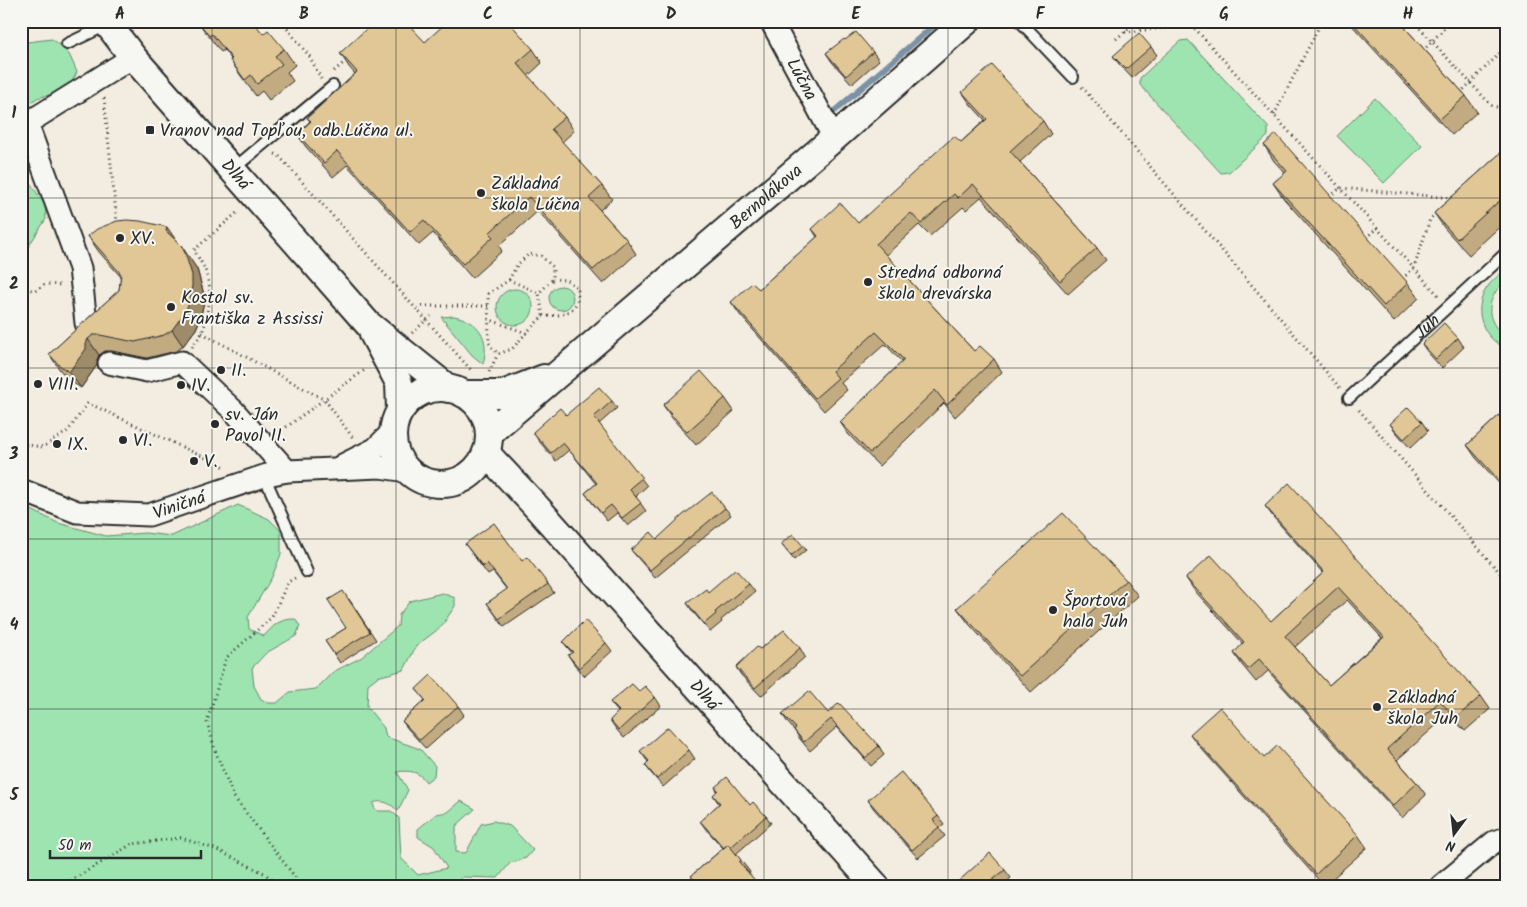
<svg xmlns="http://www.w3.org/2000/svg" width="1527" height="907" font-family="Kalam,sans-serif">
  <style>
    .green { fill: #9ee4b0; stroke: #64886e }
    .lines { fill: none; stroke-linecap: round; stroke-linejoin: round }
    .stream { stroke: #7a91a6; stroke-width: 6 }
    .service-casing { stroke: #2b2b2b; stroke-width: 14 }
    .minor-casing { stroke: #2b2b2b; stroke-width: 25 }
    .tertiary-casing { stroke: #2b2b2b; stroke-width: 30 }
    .path { stroke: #2b2b2b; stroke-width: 3; stroke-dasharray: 1 4; stroke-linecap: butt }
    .service { stroke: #f6f6f2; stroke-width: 10 }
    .minor { stroke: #f6f6f2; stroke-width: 21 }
    .tertiary { stroke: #f6f6f2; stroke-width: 26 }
    .wall { fill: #c2ab81; stroke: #2b2b2b; fill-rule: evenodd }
    .shaded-wall { fill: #9e8b69; stroke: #2b2b2b }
    .building { fill: #e1c796; stroke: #2b2b2b; fill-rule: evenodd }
    .grid { fill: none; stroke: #2b2b2b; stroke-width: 1; stroke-opacity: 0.55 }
    .poi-dot { fill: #2b2b2b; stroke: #f6f6f2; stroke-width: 2 }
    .labels { text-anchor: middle; stroke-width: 4; stroke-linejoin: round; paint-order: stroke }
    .street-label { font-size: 18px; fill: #2b2b2b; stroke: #f6f6f2 }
    .poi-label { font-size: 18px; fill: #2b2b2b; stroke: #f6f6f2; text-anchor: start }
    .neatline { fill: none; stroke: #2b2b2b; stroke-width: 2 }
    .grid-label { font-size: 16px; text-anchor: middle; font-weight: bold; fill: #2b2b2b }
  </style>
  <rect width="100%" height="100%" fill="#f2ede0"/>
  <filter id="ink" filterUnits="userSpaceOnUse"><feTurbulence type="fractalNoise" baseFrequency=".02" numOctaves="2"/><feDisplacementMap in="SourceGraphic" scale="10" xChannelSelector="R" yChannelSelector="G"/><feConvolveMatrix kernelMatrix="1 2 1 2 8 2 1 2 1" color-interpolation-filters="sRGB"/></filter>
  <g filter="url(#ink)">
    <path class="green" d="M52 39 69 54 77 72 68 90 37 98 21 111V40L27 42Z
      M1188 40 1268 127V136L1229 172 1221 173 1140 85V78L1180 41Z
      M1375 98 1422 146 1384 183 1337 136Z
      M21 156 29 181 45 205 46 219 21 258Z
      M1506 269V280C1486 298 1483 320 1506 337V348C1483 339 1472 311 1486 289 1491 281 1499 275 1506 269Z
      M549 298a12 12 0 1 1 24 0a12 12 0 1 1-24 0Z
      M497 307a18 18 0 1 1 36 0a18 18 0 1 1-36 0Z
      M454 316C480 321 490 339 483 364L472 355 441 317Z
      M21 505 58 523 106 536 145 533 172 536 238 505 269 519 281 531V554L272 577 248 617 249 629 264 636C274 625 279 619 295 619L300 626 296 636 266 653 252 668 254 686 261 699 268 703H277L290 692 316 689 333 672 362 657 398 626 399 615 410 601 442 593 455 598V606L441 627 416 646 404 670 377 677 368 684 367 707 384 728 386 737 420 749 435 766 434 776 426 782C419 771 409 770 397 772L408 790 398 811C391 804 383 799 373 803L374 807 377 811H391L399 818 401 858 418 875 447 868 434 847 418 837V829L436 814 448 812 461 801 475 809 456 826V852L466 853 481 824 494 821 510 826 533 850 526 858 510 863 498 878 462 877 453 886H21Z"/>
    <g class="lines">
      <path class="stream" d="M831 114 939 21"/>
      <defs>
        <g id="service">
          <path d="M1020 21 1073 77"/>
          <path d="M67 44 109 24"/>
          <path d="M232 170 333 86"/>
          <path id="s1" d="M1349 398 1506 253"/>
          <path d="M267 475 269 487 307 572"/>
        </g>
        <g id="minor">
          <path id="s2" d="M771 21 834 138"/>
          <path d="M27 124 80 268 86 323"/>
          <path d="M21 127 133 57"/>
          <path d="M109 363 147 371 182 362 234 411 287 471"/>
          <path d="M343 465 375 449 392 432"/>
          <path id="s3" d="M21 490 77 512 149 515 267 475 287 471 380 467 407 471"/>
          <path d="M1441 886 1494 842 1506 838"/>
        </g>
        <g id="tertiary">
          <path id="s4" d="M108 21 110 27 133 57 368 324 449 389"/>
          <path d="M373 334 399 383 400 409"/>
          <circle cx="441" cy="436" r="48"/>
          <path d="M464 394H503L544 378"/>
          <path id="s5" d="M489 433 834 138 967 21"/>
          <path id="s6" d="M486 453 533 503 876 886"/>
        </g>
      </defs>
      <use href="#service" class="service-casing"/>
      <use href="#minor" class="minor-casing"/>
      <use href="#tertiary" class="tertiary-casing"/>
      <path class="path" d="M281 21 310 57 321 79
        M418 21 419 23 420 21
        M1188 21 1439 296
        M1413 21 1492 106 1506 109
        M1125 32 1232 21
        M1116 39 1137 21
        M1423 51 1451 21
        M334 71 348 59
        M1082 87 1340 388
        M1460 93 1506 47
        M104 98 117 223
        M1274 115 1322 21
        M275 154 278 155 472 371
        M1330 197 1340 188 1453 198 1454 199
        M1366 238 1377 228
        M1402 279 1414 268 1430 219 1437 212
        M509 280 517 265 529 254 541 256 553 267V279L539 293
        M21 287 35 291 45 284 63 285
        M422 306H488
        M543 316C555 316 573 315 577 301 578 297 578 292 578 289L567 280 553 279
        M488 319 526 333 543 316 539 293 509 280 488 294 489 343 498 354 512 349 526 333
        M202 333 325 400 353 438
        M412 333 431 316
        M192 347 202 333 206 321 210 288 205 269 194 250 239 211
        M489 372 498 354
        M1359 410 1506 580
        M278 433 366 369
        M21 444 43 447 68 431 88 403 225 467
        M295 578 288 582 272 617 226 658 207 722 216 753 234 797 295 877 298 886
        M62 886 132 844 181 838 215 849 264 873 280 886"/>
      <use href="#service" class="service"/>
      <use href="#minor" class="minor"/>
      <use href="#tertiary" class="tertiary"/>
    </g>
    <path class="wall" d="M197 21 263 34 284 49 295 65 287 72 293 81 269 100 262 91 256 96 241 76 230 60 231 59 224 50 221 52Z
      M815 21H832L822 29Z
      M1348 21H1399L1466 96 1477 112 1452 135Z
      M845 40 873 52 879 60 852 84 832 62 826 53Z
      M425 42 533 49 542 63 528 76 565 117 574 131 562 142 602 186 612 199 600 210 627 240 636 254 603 284 538 211 499 246 502 251 472 278 433 233 419 245 347 165 333 177 306 147 297 134 310 121 307 118 355 74 349 67 340 53Z
      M1151 47 1157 55 1132 78 1119 64 1113 56Z
      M962 92 1043 121 1051 134 1020 162 1097 248 1106 260 1068 294 981 197 966 210 963 207 930 236 919 225 886 255 974 351 994 359 1002 372 955 417 944 403 879 466 848 434 840 422 902 362 885 344 841 383 847 390 824 411 740 315 731 302 759 289 817 237 812 229 858 223 961 142 985 120 971 105Z
      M1264 145 1408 283 1419 298 1394 322 1284 199 1273 183 1285 173 1274 161Z
      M1506 148V221L1469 255 1445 229 1434 213Z
      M88 236 177 241 197 269 203 291 204 302 200 319 196 329 183 346 176 351 147 358 112 351H105L99 355 97 360V365L81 388 70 381 60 370 49 354 119 290 121 277 99 252Z
      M1458 338 1464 347 1442 368 1428 353 1422 344Z
      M725 398 734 411 696 445 672 418 663 405Z
      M612 401 617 408 599 424 647 486 637 495V496L636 497 646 511 628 526 617 513 607 521 590 500 585 493 596 484 569 450 556 461 538 440 533 432 566 415Z
      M1506 409V491L1476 458 1467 445Z
      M1422 422 1428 431 1410 448 1396 432 1390 424Z
      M1265 506 1481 696 1490 709 1465 731 1449 714 1397 760 1417 783 1426 795 1402 818 1268 671 1256 682 1242 665 1234 653 1243 644 1194 590 1186 578 1271 621 1323 573 1274 518ZM1347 600 1382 638 1329 685 1295 647Z
      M725 508 731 515 655 578 631 550Z
      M465 544 522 561 548 584 554 593 504 627 487 603 507 590 493 572 488 575Z
      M781 544 803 546 806 550 794 560Z
      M1126 580 1138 596 1031 692 969 624 957 608Z
      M749 584 755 592 721 620 722 622 710 632 693 612 687 603 708 592Z
      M349 599 376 640 340 663 325 641 346 628Z
      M563 642 606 643 612 651 585 676 574 664 568 655 572 653Z
      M800 648 805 657 761 696 741 675 736 667 760 649Z
      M416 689 458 706 464 715 426 749 408 729 402 721 425 700Z
      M639 691 655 697 661 706 624 738 616 729 610 720 618 712 610 702Z
      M828 713 879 746 884 755 871 766 837 727 810 751 800 739 794 730 788 723 782 714Z
      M1190 734 1358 835 1367 848 1324 886 1199 746Z
      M689 750 695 759 663 787 651 773 645 765 648 762 640 751Z
      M715 787 750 805 766 816 771 823 736 854 750 872 749 874 759 886H698L691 876 723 848 705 828 700 821 719 804 713 795 717 791Z
      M868 800 938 816 944 824 939 828 945 836 918 858 874 809Z
      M1005 870 1011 878 1002 886H953Z"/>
    <path class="shaded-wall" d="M167 227 178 243 166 231Z
      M181 245 197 269 203 291 204 302 200 319 196 329 183 346 172 330Z
      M88 339 99 355 97 360V365L81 388 69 372Z"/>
    <path class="building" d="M198 21H253L263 34 268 30 284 49 275 56 282 64 257 84 251 75 245 80 230 60 232 59 212 34 209 36Z
      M375 21H405L425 42 448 21H508L533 49 517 63 565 117 551 129 602 186 589 198 627 240 593 270 529 197 489 233 493 237 463 264 424 220 410 232 337 151 324 163 297 134 311 121 307 118 357 72 340 53Z
      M1351 21H1399L1466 96 1440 119Z
      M856 32 873 52 846 76 826 53 844 39 845 40Z
      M1139 33 1151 47 1126 69 1113 56Z
      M992 65 1043 121 1010 151 1097 248 1060 281 973 184 958 198 954 194 921 224 911 213 876 244 974 351 980 346 994 359 947 405 935 390 870 453 840 422 904 360 876 332 832 371 838 378 815 398 731 302 752 283 759 289 818 236 812 229 840 203 858 223 954 136 961 142 987 119 962 92Z
      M1276 134 1408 283 1384 306 1273 183 1287 171 1264 145Z
      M1506 148V195L1457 239 1434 213Z
      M127 220 140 221 167 227 166 231 181 245 185 253 192 275V286L189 303 185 312 172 330 164 335 135 342 100 335H93L88 339 86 344V349L69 372 59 365 49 354 119 290 121 274 88 236 97 229 117 221Z
      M1444 323 1458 338 1436 359 1422 344Z
      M701 371 725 398 687 432 663 405Z
      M599 387 612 401 594 417 642 478 631 487 632 488 630 490 641 503 622 518 611 505 601 513 585 493 597 483 563 443 551 453 533 432 560 408 566 415Z
      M1408 407 1422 422 1404 439 1390 424Z
      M1506 409V488L1467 445Z
      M1289 483 1481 696 1456 718 1440 701 1387 749 1417 783 1393 806 1259 659 1248 669 1234 653 1244 642 1186 578 1211 555 1271 621 1324 572 1265 506ZM1338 587 1384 637 1329 685 1285 636Z
      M712 492 725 508 650 570 631 550 651 532 657 539 683 515Z
      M1063 513 1126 580 1020 676 957 608Z
      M494 523 522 561 527 557 548 584 499 619 487 603 507 589 487 563 483 567 465 544Z
      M793 534 803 546 791 556 781 544Z
      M735 569 749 584 715 612 716 614 704 624 687 603 706 589 708 592Z
      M343 591 370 632 334 654 325 641 346 628 328 600Z
      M585 620 606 643 579 668 568 655 573 652 563 642Z
      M784 630 800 648 755 688 736 667 757 647 760 649Z
      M431 675 458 706 420 740 402 721 425 700 416 689Z
      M632 684 639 691 645 686 655 697 619 730 610 720 619 711 610 702Z
      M809 691 828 713 839 703 879 746 865 758 831 719 804 742 794 730 796 728 782 714Z
      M1220 707 1264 758 1277 746 1358 835 1316 874 1190 734Z
      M668 727 689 750 657 779 645 765 649 761 640 751Z
      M901 772 938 816 933 820 939 827 912 850 868 800Z
      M727 777 750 805 753 802 766 816 731 847 728 844 724 848 700 821 720 803 713 795 718 790 715 787Z
      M728 844 741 860 739 862 759 885 758 886H700L691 876Z
      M990 853 1005 870 985 886H953Z"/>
  </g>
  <path class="grid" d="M212 21V886M396 21V886M580 21V886M764 21V886M948 21V886M1132 21V886M1315 21V886M21 198H1506M21 368H1506M21 539H1506M21 709H1506"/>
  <g class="poi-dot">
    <rect x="145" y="125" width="10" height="10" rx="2.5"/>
    <circle cx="481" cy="193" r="5"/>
    <circle cx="120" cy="238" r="5"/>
    <circle cx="868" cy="282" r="5"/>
    <circle cx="171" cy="307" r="5"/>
    <circle cx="221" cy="370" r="5"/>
    <circle cx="38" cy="384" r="5"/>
    <circle cx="181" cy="385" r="5"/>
    <circle cx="215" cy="424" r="5"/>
    <circle cx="123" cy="440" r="5"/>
    <circle cx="57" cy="444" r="5"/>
    <circle cx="194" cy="461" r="5"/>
    <circle cx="1053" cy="610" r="5"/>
    <circle cx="1377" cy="707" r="5"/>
  </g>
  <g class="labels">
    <g class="street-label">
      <text dy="6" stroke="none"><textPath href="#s2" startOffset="66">Lúčna</textPath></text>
      <text dy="6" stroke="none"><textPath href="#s4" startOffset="200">Dlhá</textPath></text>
      <text dy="6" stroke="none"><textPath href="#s5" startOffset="364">Bernolákova</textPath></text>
      <text dy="6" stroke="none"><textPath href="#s1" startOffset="106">Juh</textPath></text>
      <text dy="6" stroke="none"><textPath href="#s3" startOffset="164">Viničná</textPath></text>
      <text dy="6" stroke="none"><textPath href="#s6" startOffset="326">Dlhá</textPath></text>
    </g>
    <g class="poi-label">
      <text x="160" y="136">Vranov nad Topľou, odb.Lúčna ul.</text>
      <text x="491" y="189">Základná<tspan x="491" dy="21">škola Lúčna</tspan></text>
      <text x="130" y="244">XV.</text>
      <text x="878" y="278">Stredná odborná<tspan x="878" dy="21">škola drevárska</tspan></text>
      <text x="181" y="303">Kostol sv.<tspan x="181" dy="21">Františka z Assissi</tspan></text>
      <text x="231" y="376">II.</text>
      <text x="48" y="390">VIII.</text>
      <text x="191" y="391">IV.</text>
      <text x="225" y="420">sv. Ján<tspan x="225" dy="21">Pavol II.</tspan></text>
      <text x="133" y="446">VI.</text>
      <text x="67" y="450">IX.</text>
      <text x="204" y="467">V.</text>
      <text x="1063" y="606">Športová<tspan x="1063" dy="21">hala Juh</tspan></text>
      <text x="1387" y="703">Základná<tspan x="1387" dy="21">škola Juh</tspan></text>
    </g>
  </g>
  <rect width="1527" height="907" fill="none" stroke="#f6f6f2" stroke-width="55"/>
  <g transform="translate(1454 834) rotate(195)" stroke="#f6f6f2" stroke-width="4" paint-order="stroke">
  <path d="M0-4L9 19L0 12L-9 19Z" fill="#2b2b2b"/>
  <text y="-8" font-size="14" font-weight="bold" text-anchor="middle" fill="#2b2b2b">N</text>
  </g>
  <path d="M50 850v8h151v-8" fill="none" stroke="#2b2b2b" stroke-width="2.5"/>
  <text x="58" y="850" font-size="15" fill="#2b2b2b" stroke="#f6f6f2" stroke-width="4" paint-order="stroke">50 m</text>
  <rect x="28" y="28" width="1472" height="852" class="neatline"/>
  <g class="grid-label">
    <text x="120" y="19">A</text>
    <text x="304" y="19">B</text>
    <text x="488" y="19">C</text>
    <text x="671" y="19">D</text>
    <text x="856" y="19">E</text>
    <text x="1040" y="19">F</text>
    <text x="1224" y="19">G</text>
    <text x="1408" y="19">H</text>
    <text x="14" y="118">1</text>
    <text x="14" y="289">2</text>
    <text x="14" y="459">3</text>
    <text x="14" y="630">4</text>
    <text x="14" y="800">5</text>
  </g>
</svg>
